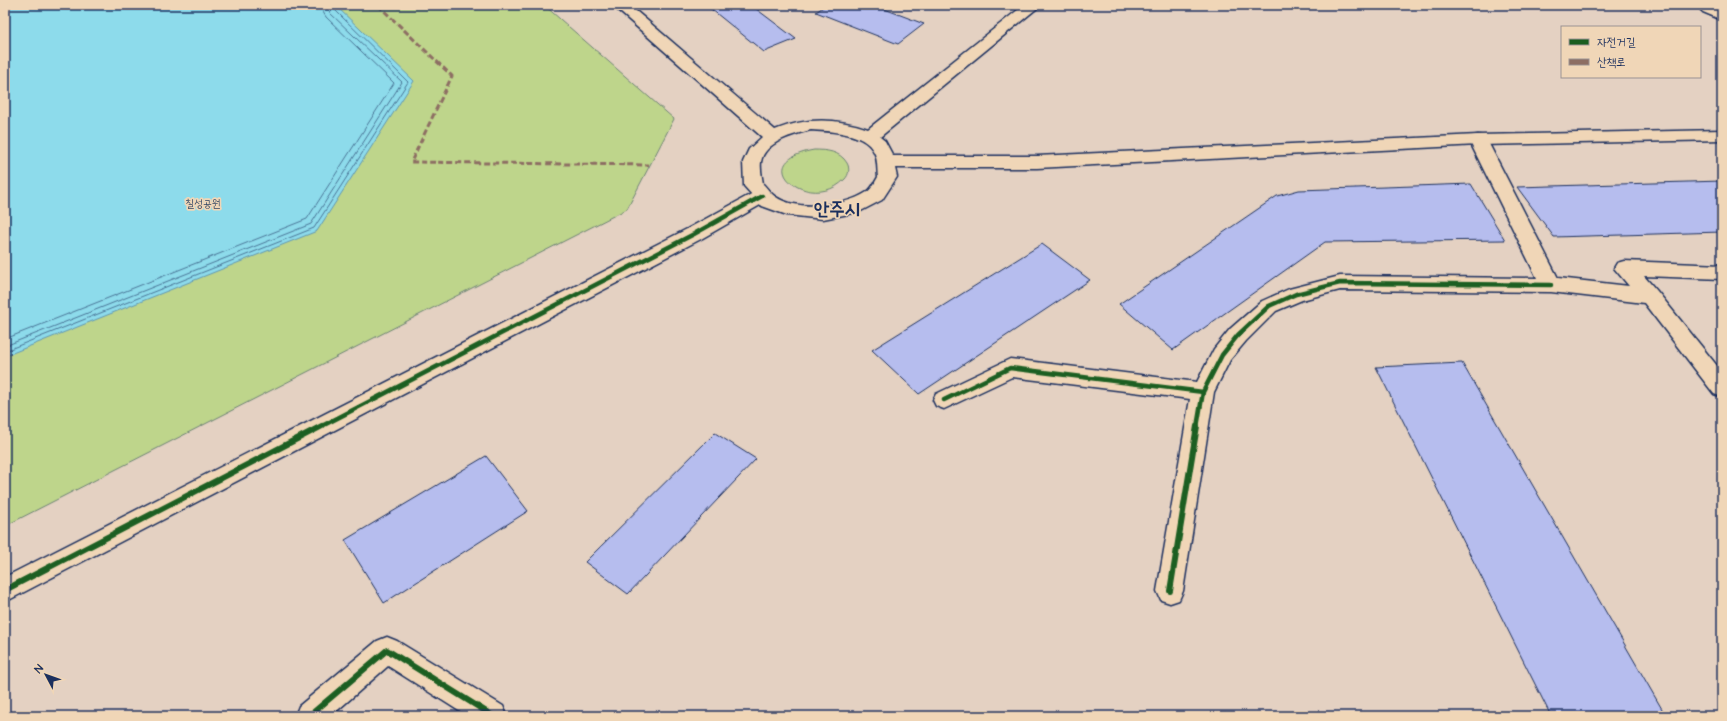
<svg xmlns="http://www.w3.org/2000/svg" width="1727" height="721" font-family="'Architects Daughter','Poor Story',sans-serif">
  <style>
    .green { fill: #bed58b; stroke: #6c8274 }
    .water { fill: #8ddbeb; stroke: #5f96b3 }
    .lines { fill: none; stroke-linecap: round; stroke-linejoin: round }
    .shore { stroke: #497496; stroke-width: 1 }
    .building { fill: #b6bdee; stroke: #1b2f5e }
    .minor-casing { stroke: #1b2f5e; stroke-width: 3 }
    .major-casing { stroke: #1b2f5e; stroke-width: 3 }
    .minor { fill: #f0d6b7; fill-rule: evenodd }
    .major { fill: #f0d6b7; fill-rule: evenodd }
    .quiet { stroke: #8d6e63; stroke-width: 3; stroke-dasharray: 6 3; stroke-linecap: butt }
    .cycleway-far1-casing { stroke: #f0d6b7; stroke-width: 7 }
    .cycleway-casing { stroke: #f0d6b7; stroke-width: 8 }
    .cycleway-far1 { stroke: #1b5e20; stroke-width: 4.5 }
    .cycleway { stroke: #1b5e20; stroke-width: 6 }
    .labels { text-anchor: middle; stroke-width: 3.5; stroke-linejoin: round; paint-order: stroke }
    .park-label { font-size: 11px; fill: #334865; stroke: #f0d6b7 }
    .town-label { font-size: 19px; font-weight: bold; fill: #1b2f5e; stroke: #f0d6b7 }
  </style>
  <rect width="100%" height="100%" fill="#e4d1c2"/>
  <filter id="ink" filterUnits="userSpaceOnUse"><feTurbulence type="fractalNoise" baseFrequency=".025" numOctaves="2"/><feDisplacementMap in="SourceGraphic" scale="8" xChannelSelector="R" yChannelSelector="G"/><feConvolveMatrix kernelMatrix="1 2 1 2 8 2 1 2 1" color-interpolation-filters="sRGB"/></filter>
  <g filter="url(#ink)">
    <path class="green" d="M5 5H544L674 119 627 209 5 526Z
      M814 150C826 150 840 151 847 163 850 168 849 175 845 179 811 215 745 162 814 150Z"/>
    <path class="water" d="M5 5H335L414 81 317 231 5 356Z"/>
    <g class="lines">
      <path class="shore" d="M5 339 307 219 394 83 326 17 323 12 322 5
        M5 346 311 224 402 82 330 13 328 5
        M5 351 314 228 408 82 334 9 333 5"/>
    </g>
    <path class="building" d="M706 5H751L796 39 764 52Z
      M826 5H874L924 24 898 44 816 12Z
      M1722 181V232L1554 237 1517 187Z
      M1471 184 1505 240 1325 242 1173 350 1119 304 1277 196 1299 190Z
      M1042 244 1090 280 919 394 872 350Z
      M1462 363 1666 716H1551L1376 367Z
      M715 433 756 459 628 594 585 562Z
      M486 456 528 511 384 603 345 540Z"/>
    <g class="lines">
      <defs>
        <path id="minor" d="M1701 5H1717L1716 7 1722 9V20L1703 12 1700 9Z
          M1478 135 1484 136 1487 140 1558 278 1629 286 1614 268 1617 263 1624 261 1722 265V279L1644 276 1657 291 1722 372V397L1714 394 1644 303 1551 292 1340 290 1302 300 1276 311 1246 341 1230 360 1214 392 1183 591 1179 600 1170 603 1161 600 1157 591 1190 399 1012 377 944 409 936 406 933 400 936 394 1010 359 1197 382 1214 349 1230 329 1262 301 1289 289 1340 276 1537 278 1469 140 1472 136Z
          M762 190 769 192 771 196 769 200 701 239 5 602V577L687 229 755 192Z
          M387 637 397 641 503 706 507 716H467L388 666 331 716H295L299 706 377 641Z"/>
        <path id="major" d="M612 5H629L775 130C806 117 837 118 868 129L1024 5H1041L880 137 885 141 893 156H1037L1478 135 1722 130V140L1478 145 1037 168H895L897 177 882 200 859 212 823 219 787 215 762 206 744 186 743 162 749 149 762 137ZM811 130C829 131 865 132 874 152 878 159 877 169 878 177 875 182 872 189 867 192 846 206 798 212 776 197 771 194 767 188 763 184 762 177 760 169 761 162 764 142 794 134 811 130Z"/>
      </defs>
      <use href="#minor" class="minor-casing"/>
      <use href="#major" class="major-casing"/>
      <use href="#minor" class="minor"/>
      <use href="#major" class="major"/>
      <path class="quiet" d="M378 5 452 76 411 162 649 165"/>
      <defs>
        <path id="cycleway-far1" d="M944 400 1010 368 1203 392
          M320 427 694 234 762 196
          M1197 427 1203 392 1222 355 1238 335 1269 306 1296 294 1340 283 1551 285"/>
        <path id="cycleway" d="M5 590 322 426
          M1170 591 1197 426
          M309 716 387 650 493 716"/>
      </defs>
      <use href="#cycleway-far1" class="cycleway-far1-casing"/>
      <use href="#cycleway" class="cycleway-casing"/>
      <use href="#cycleway-far1" class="cycleway-far1"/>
      <use href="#cycleway" class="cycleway"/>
    </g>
  </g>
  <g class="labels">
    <g class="park-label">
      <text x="203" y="207">칠성공원</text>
    </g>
    <g class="town-label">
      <text x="837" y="215">안주시</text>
    </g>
  </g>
  <rect width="1727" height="721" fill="none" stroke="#f0d6b7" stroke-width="20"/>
  <rect x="10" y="10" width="1707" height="701" fill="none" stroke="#1b2f5e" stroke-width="1.5" filter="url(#ink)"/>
  <rect x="1561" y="26" width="140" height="52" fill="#f0d6b7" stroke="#9b9393"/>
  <rect x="1569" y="39" width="20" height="6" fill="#1b5e20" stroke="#9b9393"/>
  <text x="1597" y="46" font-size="12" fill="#1b2f5e">자전거길</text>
  <rect x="1569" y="59" width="20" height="6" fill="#8d6e63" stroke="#9b9393"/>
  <text x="1597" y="66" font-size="12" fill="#1b2f5e">산책로</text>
  <g transform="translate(46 675) rotate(311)" stroke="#f0d6b7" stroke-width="3" paint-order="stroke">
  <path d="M0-3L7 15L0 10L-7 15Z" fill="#1b2f5e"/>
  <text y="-6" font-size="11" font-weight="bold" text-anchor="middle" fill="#1b2f5e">N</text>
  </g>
</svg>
